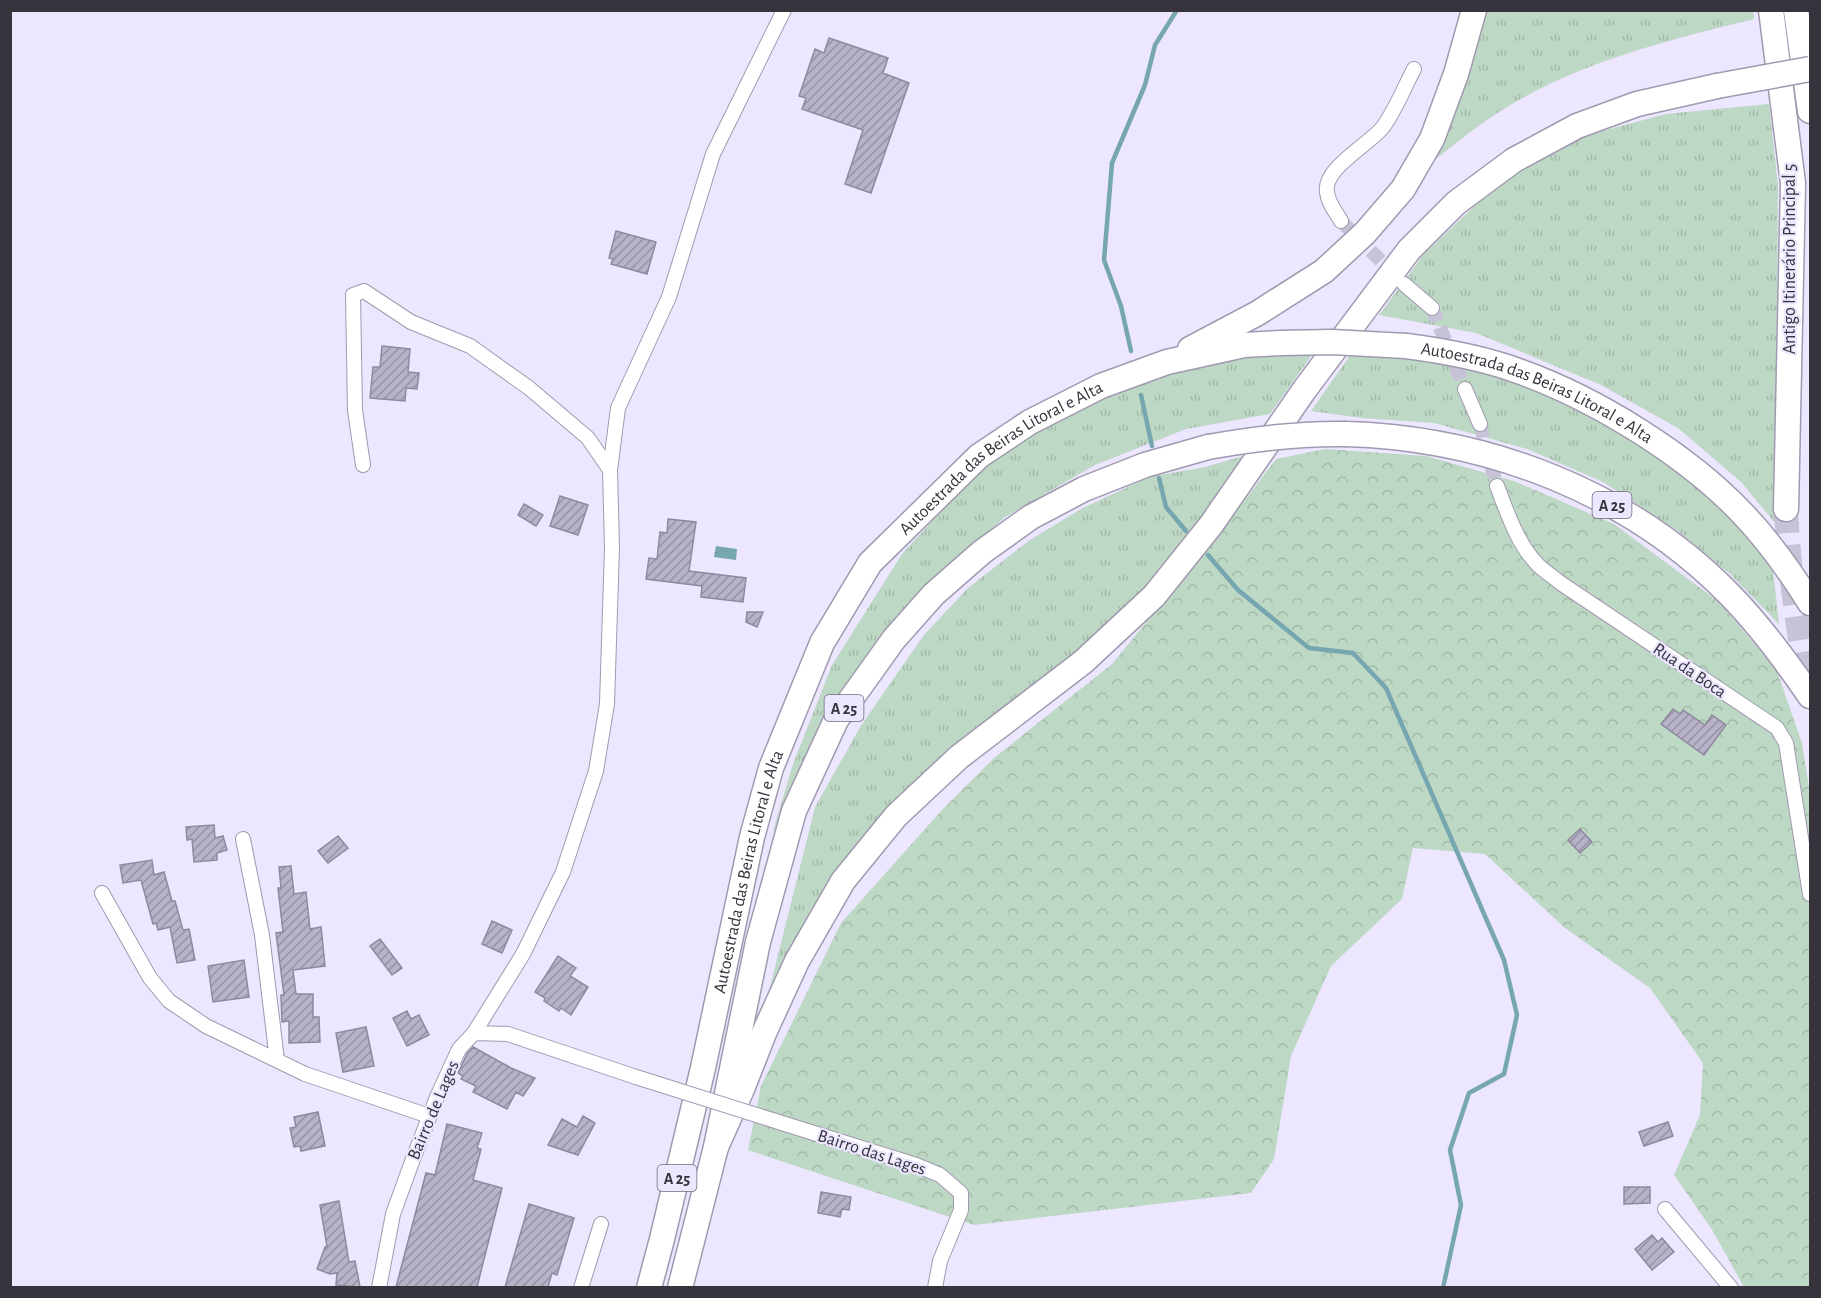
<svg xmlns="http://www.w3.org/2000/svg" width="1821" height="1298" font-family="'Alegreya Sans',sans-serif">
  <style>
    .grass { fill: url(#grass-tufts) }
    .forest { fill: url(#forest-crowns) }
    .water { fill: url(#water-ripples) }
    .lines { fill: none; stroke-linecap: round; stroke-linejoin: round }
    .stream { stroke: #76a6af; stroke-width: 4.5 }
    .building { fill: url(#building-hatch); stroke: #8e899e; stroke-width: 1.5 }
    .street-tunnel { stroke: #c8c2d7; stroke-width: 14; stroke-dasharray: 14 7; stroke-linecap: butt }
    .highway-tunnel { stroke: #c8c2d7; stroke-width: 24; stroke-dasharray: 24 12; stroke-linecap: butt }
    .street-casing { stroke: #a09ab0; stroke-width: 16 }
    .highway-casing { stroke: #a09ab0; stroke-width: 27 }
    .street { stroke: #fff; stroke-width: 14 }
    .highway { stroke: #fff; stroke-width: 24 }
    .street-bridge-casing { stroke: #a09ab0; stroke-width: 16; stroke-linecap: butt }
    .highway-bridge-casing { stroke: #a09ab0; stroke-width: 27; stroke-linecap: butt }
    .street-bridge { stroke: #fff; stroke-width: 14 }
    .highway-bridge { stroke: #fff; stroke-width: 24 }
    .labels { text-anchor: middle; stroke-width: 4.5; stroke-linejoin: round; paint-order: stroke }
    .shield { fill: #ece6fe; stroke: #6d6976; stroke-width: 1.5 }
    .shield-label { font-size: 16px; font-weight: bold; fill: #36333c }
    .street-label { font-size: 18px; fill: #36333c; stroke: #ece6fe }
  </style>
  <defs>
    <pattern id="grass-tufts" width="24" height="20" patternUnits="userSpaceOnUse" patternTransform="scale(1.5)"><rect width="24" height="20" fill="#bdd8c4"/><path d="M3 7l-1-3M5 7V3M7 7l1-3M15 17l-1-3M17 17v-4M19 17l1-3" fill="none" stroke="#a3baa9"/></pattern>
    <pattern id="forest-crowns" width="20" height="18" patternUnits="userSpaceOnUse" patternTransform="scale(1.5)"><rect width="20" height="18" fill="#bdd8c4"/><path d="M2 6a3 3 0 1 1 6 0M12 15a3 3 0 1 1 6 0" fill="none" stroke="#a3baa9"/></pattern>
    <pattern id="water-ripples" width="26" height="14" patternUnits="userSpaceOnUse" patternTransform="scale(1.5)"><rect width="26" height="14" fill="#76a6af"/><path d="M2 4q2-2 4 0t4 0M15 11q2-2 4 0t4 0" fill="none" stroke="#628890"/></pattern>
    <pattern id="building-hatch" width="6" height="6" patternUnits="userSpaceOnUse" patternTransform="scale(1.5)"><rect width="6" height="6" fill="#b8b2c9"/><path d="M-1 1l2-2M0 6l6-6M5 7l2-2" fill="none" stroke="#9691a4"/></pattern>
  </defs>
  <rect width="100%" height="100%" fill="#ece6fe"/>
  <path class="grass" d="M1484 11H1753L1754 19C1665 41 1574 63 1496 114 1474 128 1454 145 1433 161Z
    M1769 104 1778 186 1775 523 1741 482 1678 428 1601 385 1476 333 1379 315 1423 255 1486 195 1568 140 1666 114Z
    M1314 352 1270 414 1186 429 1095 465 1005 517 930 584 848 682 772 834 793 764 832 665 902 554 980 469 1046 424 1097 398 1206 360Z
    M1351 354 1473 366 1545 391 1636 443 1699 488 1772 561 1779 624 1731 575 1678 531 1603 482 1527 449 1434 423 1362 418 1311 411Z
    M1247 455 1217 499 1139 598 1081 652 1024 695 976 728 878 817 839 872 765 1007 815 807 862 724 924 635 968 588 1030 540 1081 509 1149 477 1205 467Z"/>
  <path class="forest" d="M1325 449 1426 456 1514 481 1614 524 1719 602 1777 671 1802 743 1810 794V1287H1744L1711 1228 1674 1175 1700 1115 1703 1063 1650 988 1565 928 1485 854 1413 848 1402 899 1331 966 1291 1056 1274 1159 1251 1193 974 1225 748 1150 761 1086 841 923 942 810 994 758 1112 664 1223 529 1276 459Z"/>
  <path class="water" d="M716 546 737 549 736 560 714 557Z"/>
  <g class="lines">
    <path class="stream" d="M1131 351 1121 306 1104 260 1112 163 1145 85 1155 45 1177 10
      M1141 395 1152 446
      M1159 478 1166 507 1186 531
      M1208 555 1238 590 1309 648 1353 653 1386 688 1504 960 1517 1015 1504 1074 1469 1093 1450 1150 1461 1205 1443 1288"/>
  </g>
  <path class="building" d="M829 38 888 58 883 73 909 83 871 193 845 184 863 130 802 109 806 98 799 96 815 49 824 53Z
    M616 231 656 242 647 274 611 264 613 259 609 258Z
    M382 346 410 349 408 372 419 373 417 389 406 388 405 401 370 398 373 367H380Z
    M560 496 588 505 578 535 550 526Z
    M524 504 543 515 536 526 518 515Z
    M668 519 696 522 689 571 746 578 743 602 701 597 702 586 646 579 649 558 657 559 660 532 667 533Z
    M747 612H763L757 627 746 622Z
    M1673 709 1680 714 1683 710 1705 725 1712 715 1726 725 1704 755 1661 724Z
    M214 825 215 838 223 836 227 850 217 853V860L194 862 192 839 187 840 186 827Z
    M1580 829 1592 842 1580 853 1568 840Z
    M338 836 348 848 328 863 318 851Z
    M152 860 154 875 164 872 172 901H175L183 930 189 929 195 960 177 963 170 927 158 930 156 923 153 924 141 880 123 883 120 865Z
    M291 866 294 894 306 892 310 929 321 927 325 966 293 970 296 994H313V1017H319L320 1042 289 1043V1021L282 1022 281 995H284L276 933 283 932 278 888H281L279 867Z
    M492 921 512 930 502 953 482 944Z
    M380 939 402 968 392 975 370 946Z
    M558 956 576 968 570 976 588 987 571 1015 561 1008 559 1011 544 1001 545 998 535 992Z
    M244 960 249 997 213 1002 208 966Z
    M407 1011 411 1019 419 1015 429 1035 407 1046 393 1018Z
    M366 1027 374 1066 343 1072 336 1033Z
    M473 1047 511 1068 535 1078 523 1096 516 1092 507 1109 473 1092 476 1086 461 1079 463 1076 458 1073 467 1054Z
    M318 1112 325 1146 301 1151 300 1146 294 1147 290 1128 296 1127 294 1117Z
    M583 1116 595 1123 578 1155 548 1145 562 1119 577 1127Z
    M1668 1122 1673 1136 1644 1146 1639 1132Z
    M447 1124 482 1133 477 1148 481 1149 473 1180 502 1188 477 1287H396L426 1173 435 1175Z
    M1624 1187H1650V1203L1624 1204Z
    M821 1192 851 1197 849 1210 842 1209 840 1217 818 1213Z
    M339 1201 349 1262 355 1261 360 1287 336 1285 337 1273 330 1274 317 1269 325 1247 327 1246 320 1205Z
    M529 1204 574 1218 557 1275 552 1273 548 1287H505Z
    M1652 1235 1658 1242 1662 1238 1674 1252 1652 1270 1635 1249Z"/>
  <g class="lines">
    <path class="street-tunnel" d="M1341 221 1397 277
      M1432 308 1465 389
      M1480 424 1497 486"/>
    <path class="highway-tunnel" d="M1786 509C1789 572 1798 633 1810 695"/>
    <defs>
      <path id="street" d="M1341 221C1336 212 1328 203 1327 192 1323 168 1370 144 1383 127 1396 109 1404 88 1414 69
        M1404 284 1432 308
        M1465 389 1480 424
        M363 465 355 410 353 295 364 291 411 322 470 346 529 388 588 438 610 470
        M1497 486C1508 514 1517 544 1539 566 1546 572 1554 578 1562 584L1777 728 1786 743 1810 894
        M243 839 262 935 277 1060
        M102 893 150 978 169 1001 206 1026 305 1074 429 1116
        M474 1033 523 954 563 872 596 771 607 704 612 547 610 470 618 408 669 297 713 154 784 10
        M785 1124 916 1165 940 1175 961 1193V1210L940 1261 935 1288
        M1665 1209 1731 1288
        M379 1288 393 1214 413 1159 437 1097 459 1049 474 1033 508 1034 636 1077
        M581 1288 601 1224"/>
      <g id="highway">
        <path d="M1771 10 1793 183 1786 509"/>
        <path d="M1796 10 1810 111"/>
        <path id="s1" d="M1406 346C1445 351 1484 358 1521 372 1596 399 1687 455 1742 513 1768 540 1790 571 1810 603"/>
        <path d="M1190 349 1258 313 1324 271 1365 233 1403 189 1432 139 1456 74 1474 10"/>
        <path d="M1346 434C1489 438 1631 493 1731 596 1761 627 1786 661 1810 696"/>
        <path d="M716 1147 742 1089 764 1033 797 961 843 881 896 816 959 757 1083 662 1154 596 1211 525 1305 389 1409 250 1456 203 1514 160 1577 126 1637 104 1717 86"/>
        <path id="s2" d="M649 1288 662 1239 703 1068 752 837 771 768 822 643 870 563 979 456 1030 422 1101 386 1167 362 1244 345 1281 343"/>
        <path d="M680 1288 716 1147 758 942 794 811 836 720 894 639 934 594 982 552 1031 517 1084 489 1145 465 1208 447"/>
      </g>
    </defs>
    <use href="#street" class="street-casing"/>
    <use href="#highway" class="highway-casing"/>
    <use href="#street" class="street"/>
    <use href="#highway" class="highway"/>
    <defs>
      <path id="street-bridge" d="M636 1077 785 1124"/>
      <path id="highway-bridge" d="M1717 86 1810 69
        M1281 343 1332 342 1406 346
        M1208 447C1253 439 1299 433 1346 434"/>
    </defs>
    <use href="#street-bridge" class="street-bridge-casing"/>
    <use href="#highway-bridge" class="highway-bridge-casing"/>
    <use href="#street-bridge" class="street-bridge"/>
    <use href="#highway-bridge" class="highway-bridge"/>
  </g>
  <g class="labels">
    <g class="shield">
      <rect x="1592.5" y="492" width="39" height="26" rx="4.5"/>
      <rect x="824.5" y="695" width="39" height="26" rx="4.5"/>
      <rect x="657.5" y="1165" width="39" height="26" rx="4.5"/>
    </g>
    <g class="shield-label">
      <text x="1612" y="511">A 25</text>
      <text x="844" y="714">A 25</text>
      <text x="677" y="1184">A 25</text>
    </g>
    <g class="street-label">
      <text transform="translate(1789 259) rotate(-90)" y="6">Antigo Itinerário Principal 5</text>
      <text dy="6" stroke="none"><textPath href="#s1" startOffset="140">Autoestrada das Beiras Litoral e Alta</textPath></text>
      <text dy="6" stroke="none"><textPath href="#s2" startOffset="932">Autoestrada das Beiras Litoral e Alta</textPath></text>
      <text transform="translate(1690 670) rotate(34)" y="6">Rua da Boca</text>
      <text dy="6" stroke="none"><textPath href="#s2" startOffset="428">Autoestrada das Beiras Litoral e Alta</textPath></text>
      <text transform="translate(433 1110) rotate(-67)" y="6">Bairro de Lages</text>
      <text transform="translate(872 1152) rotate(18)" y="6">Bairro das Lages</text>
    </g>
  </g>
  <rect width="1821" height="1298" fill="none" stroke="#36333c" stroke-width="24"/>
</svg>
